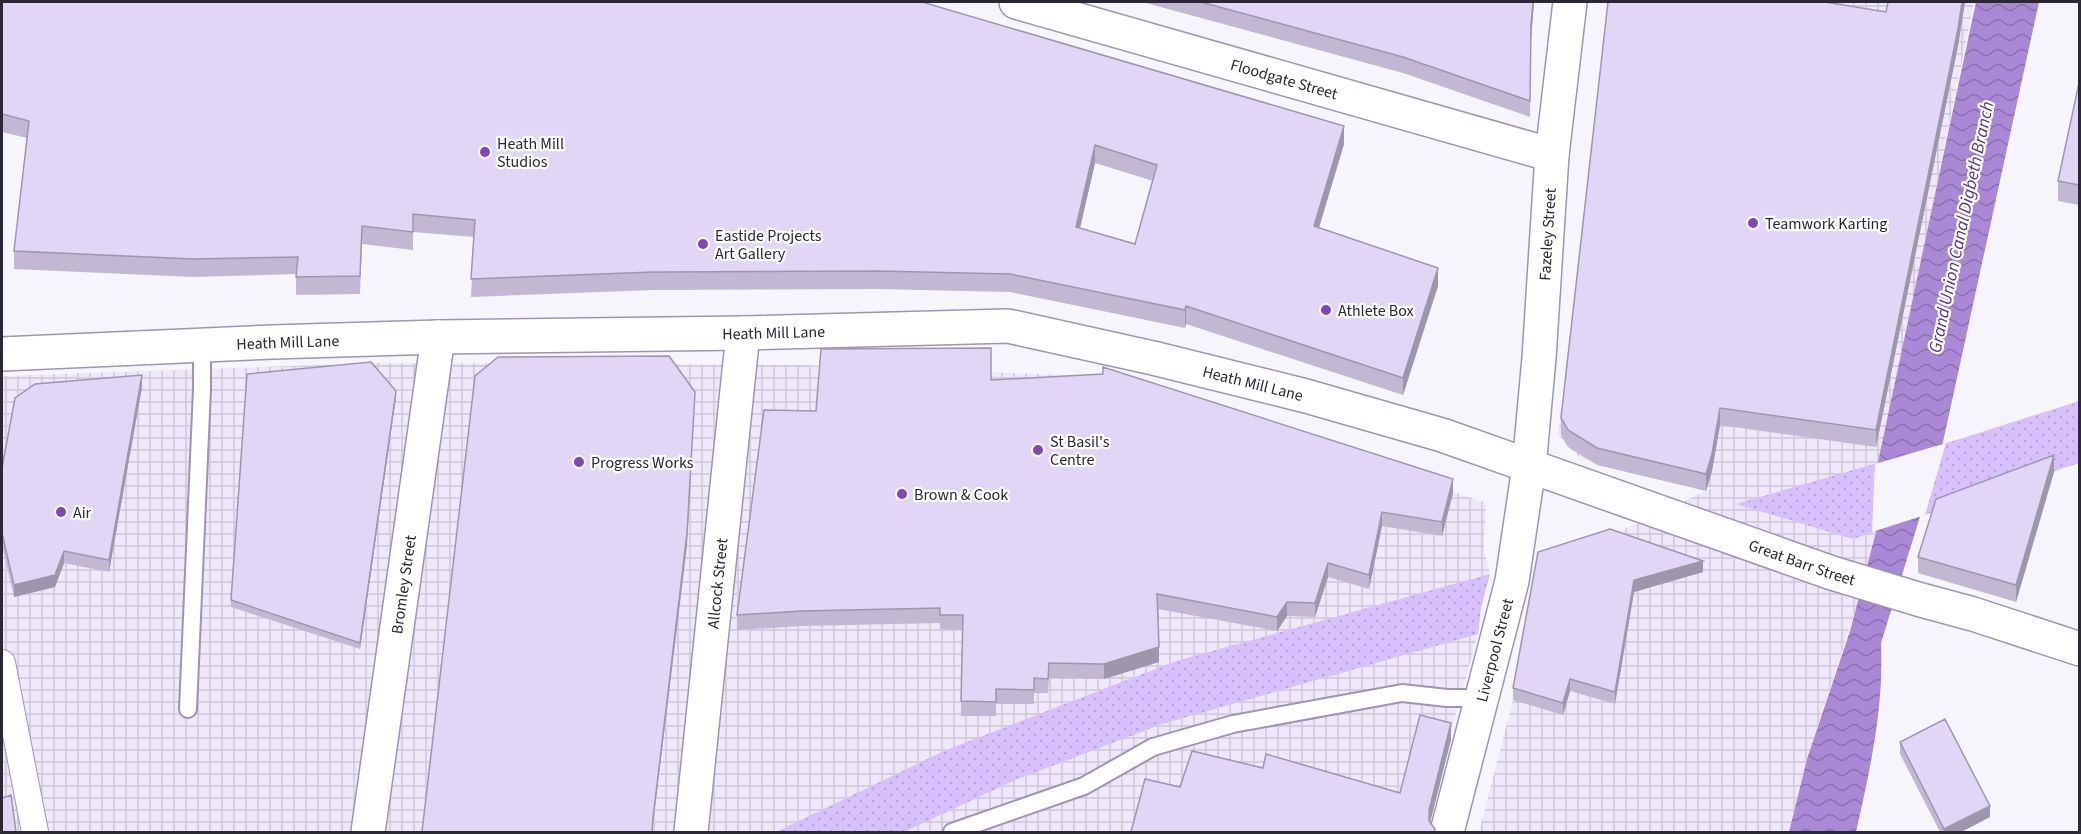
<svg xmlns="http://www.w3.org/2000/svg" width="2081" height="834" font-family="'Source Sans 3',sans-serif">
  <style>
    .industrial { fill: url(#industrial-grid) }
    .grass { fill: url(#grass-dots) }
    .water { fill: url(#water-waves) }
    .pier { fill: #f7f5fc }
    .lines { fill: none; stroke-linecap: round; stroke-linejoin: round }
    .service-casing { stroke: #a093b4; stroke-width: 20 }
    .pedestrian-casing { stroke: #a093b4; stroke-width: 28 }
    .minor-casing { stroke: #a093b4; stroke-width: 36 }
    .tertiary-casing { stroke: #a093b4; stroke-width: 36 }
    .service { stroke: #fff; stroke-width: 16 }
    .pedestrian { stroke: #fff; stroke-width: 26 }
    .minor { stroke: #fff; stroke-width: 33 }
    .tertiary { stroke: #fff; stroke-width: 33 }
    .wall { fill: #c2b8d4; fill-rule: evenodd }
    .shaded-wall { fill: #9e96ad }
    .building { fill: #e2d6f7; stroke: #9e96ad; stroke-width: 1.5; fill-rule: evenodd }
    .poi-dot { fill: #7f46bd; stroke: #fff; stroke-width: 2 }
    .labels { text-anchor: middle; stroke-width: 4.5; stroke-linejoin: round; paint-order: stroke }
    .street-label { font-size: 16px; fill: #2c2734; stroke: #fff }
    .poi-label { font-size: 16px; fill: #2c2734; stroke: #fff; text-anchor: start }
    .water-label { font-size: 18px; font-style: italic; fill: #5a2f8a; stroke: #fff }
  </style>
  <defs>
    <pattern id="industrial-grid" width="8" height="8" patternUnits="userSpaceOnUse" patternTransform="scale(1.5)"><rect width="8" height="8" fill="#efe8fa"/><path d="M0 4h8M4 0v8" fill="none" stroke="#cdc7d7"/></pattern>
    <pattern id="grass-dots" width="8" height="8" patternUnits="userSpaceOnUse" patternTransform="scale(1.5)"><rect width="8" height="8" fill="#d8bffe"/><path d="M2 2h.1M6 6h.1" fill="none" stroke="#baa4da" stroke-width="1.8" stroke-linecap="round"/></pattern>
    <pattern id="water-waves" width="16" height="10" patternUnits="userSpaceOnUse" patternTransform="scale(1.5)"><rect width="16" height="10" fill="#a989d6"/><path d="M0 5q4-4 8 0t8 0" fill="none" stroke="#8a70ae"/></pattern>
  </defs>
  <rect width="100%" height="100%" fill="#f7f5fc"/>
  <path class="industrial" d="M1608 2H1974L1939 174 1869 568 1807 759 1789 832H1479L1513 700 1538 563 1627 528 1712 488 1580 458 1558 435Z
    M377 363 805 365 1090 376 1318 445 1486 503 1484 550 1490 574 1481 608 1478 634 1423 832H2V376Z"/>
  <path class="grass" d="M2079 401V463L1853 539 1736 504 1963 438Z
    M1490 574 1481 608 1478 634 1162 724 1013 781 904 832H776L946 750 1176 661Z"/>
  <path class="water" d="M1976 2H2039L1943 442 1881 643C1884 708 1870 770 1856 832H1789L1807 759 1850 631 1876 532 1878 462Z"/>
  <path class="pier" d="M1946 443 1925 515 1872 532 1875 464Z"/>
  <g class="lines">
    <defs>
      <path id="service" d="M188 709 202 389V345
        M952 832 1084 786 1153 747 1233 724 1402 693 1447 698H1482"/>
      <path id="pedestrian" d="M2 663 35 832"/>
      <g id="minor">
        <path id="s1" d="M1016 2 1552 155"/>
        <path id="s2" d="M368 832 438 337"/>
        <path id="s3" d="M691 832 743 333"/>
        <path id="s4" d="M1447 832 1512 581 1529 467 1539 358 1552 155 1570 2"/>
      </g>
      <g id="tertiary">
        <path id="s5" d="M2 354 273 342 438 337 743 333 1008 326 1153 358 1306 396 1442 435 1832 573 1921 600 1973 614 2080 649"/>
      </g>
    </defs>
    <use href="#service" class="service-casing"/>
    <use href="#pedestrian" class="pedestrian-casing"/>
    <use href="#minor" class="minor-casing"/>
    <use href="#tertiary" class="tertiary-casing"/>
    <use href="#service" class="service"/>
    <use href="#pedestrian" class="pedestrian"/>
    <use href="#minor" class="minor"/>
    <use href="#tertiary" class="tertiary"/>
  </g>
  <path class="wall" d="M1142 2H1534L1531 40 1530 117 1403 73Z
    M1888 2H1965L1958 46 1876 447 1720 425 1712 471 1706 491 1597 465 1568 447 1561 435V418L1886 12Z
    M2 4 1344 144 1319 228 1438 286 1403 395 1186 324 1185 328 1010 292 877 289 653 290 471 297 474 237 413 232V250L362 244 360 294 296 295V274L193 277 14 269V251L27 138 2 132ZM1095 163 1153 181 1135 244 1080 228Z
    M2079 83V205L2058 201V181Z
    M991 380 1453 493 1442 536 1382 526 1369 589 1328 577 1315 617 1287 616 1277 631 1158 609 1159 662 1104 679 1049 678 1048 693H1034V704H996V716H961L962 630 940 629V623L802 626 737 630V615L816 411Z
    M142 387 109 572 64 563 55 587 14 597 2 545V468Z
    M396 397 360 649 231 607V600Z
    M2054 472 2016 602 1918 573V557Z
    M1538 552 1703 572 1634 592 1615 704 1570 691 1563 715 1513 700V688Z
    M1900 742 1990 817 1961 832H1940L1900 754Z"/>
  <path class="shaded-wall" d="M1533 2H1534L1531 40 1530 117 1531 24Z
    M1962 2H1965L1958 46 1876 447V430Z
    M1344 126V144L1314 244V226Z
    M1095 145V163L1076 245V227Z
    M1438 268V286L1403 395V378Z
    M1186 306V324L1185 328V310Z
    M142 375V387L109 572V560Z
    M396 391V397L360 649V643Z
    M695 392 687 546 652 832 653 818Z
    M1720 408V425L1712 471 1706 491V474Z
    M2054 455V472L2016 602V585Z
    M1453 479V493L1442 536V522Z
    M1382 512V526L1369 589V575Z
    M64 551V563L55 587 14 597V585Z
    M1703 561V572L1634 592 1615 704V692L1634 580Z
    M1328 563V577L1315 617V603Z
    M1287 602V616L1277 631V617Z
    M1159 647V662L1104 679V664Z
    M1570 679V691L1563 715V703Z
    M1451 723V740L1429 827V810Z
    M1990 806V817L1961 832H1944V829Z"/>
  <path class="building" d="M2 2H922L1344 126 1314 226 1438 268 1403 378 1186 306 1185 310 1010 274 877 271 653 272 471 279 475 220 413 214V232L362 226 360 276 296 277 298 257 193 259 14 251 29 121 2 114ZM1095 145 1157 165 1135 244 1076 227Z
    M1201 2H1533L1531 24 1530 101 1403 57Z
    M1608 2H1825L1886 12 1888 2H1962L1958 29 1876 430 1720 408 1712 454 1706 474 1597 448 1568 430 1561 418Z
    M2079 83V185L2058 181Z
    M991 348V380L1103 374V367L1453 479 1442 522 1382 512 1369 575 1328 563 1315 603 1287 602 1277 617 1157 594 1159 647 1104 664 1049 663 1048 679 1034 678V690L996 689V702L961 701 963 615H940V608L802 611 737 615 764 410 816 411 821 349Z
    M669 356 695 392 687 533 653 818 652 832H422L475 376 498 357Z
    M371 362 396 391 360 643 231 600 247 374Z
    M142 375 109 560 64 551 55 575 14 585 2 533V468L15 398 35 384Z
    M2054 455 2016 585 1918 557 1936 499Z
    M1610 529 1703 561 1634 580 1615 692 1570 679 1563 703 1513 688 1538 552Z
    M1420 715 1451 723 1429 810V821L1435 829 1434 832H1131L1145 779 1180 787 1192 751 1263 768 1266 754 1400 793Z
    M1945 719 1990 806 1944 829 1900 742Z
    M11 795 16 832H2V798Z"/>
  <g class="poi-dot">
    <circle cx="485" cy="152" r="6"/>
    <circle cx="1753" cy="223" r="6"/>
    <circle cx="703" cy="244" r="6"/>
    <circle cx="1326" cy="310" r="6"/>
    <circle cx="1038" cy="450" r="6"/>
    <circle cx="579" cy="462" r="6"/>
    <circle cx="902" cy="494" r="6"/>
    <circle cx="61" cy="512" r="6"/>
  </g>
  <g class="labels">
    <g class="street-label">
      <text dy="6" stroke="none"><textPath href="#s1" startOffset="279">Floodgate Street</textPath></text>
      <text dy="6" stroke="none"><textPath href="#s4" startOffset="608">Fazeley Street</textPath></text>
      <text dy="6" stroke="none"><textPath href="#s5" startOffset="772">Heath Mill Lane</textPath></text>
      <text dy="6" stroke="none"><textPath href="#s5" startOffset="286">Heath Mill Lane</textPath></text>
      <text dy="6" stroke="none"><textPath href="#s5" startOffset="1258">Heath Mill Lane</textPath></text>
      <text dy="6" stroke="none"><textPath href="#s5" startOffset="1836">Great Barr Street</textPath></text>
      <text dy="6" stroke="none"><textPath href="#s3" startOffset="250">Allcock Street</textPath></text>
      <text dy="6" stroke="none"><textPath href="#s2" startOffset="250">Bromley Street</textPath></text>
      <text dy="6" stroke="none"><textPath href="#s4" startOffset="188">Liverpool Street</textPath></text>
    </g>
    <g class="poi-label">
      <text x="497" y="149">Heath Mill<tspan x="497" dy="18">Studios</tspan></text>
      <text x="1765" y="229">Teamwork Karting</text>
      <text x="715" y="241">Eastide Projects<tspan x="715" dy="18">Art Gallery</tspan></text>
      <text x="1338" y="316">Athlete Box</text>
      <text x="1050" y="447">St Basil's<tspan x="1050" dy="18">Centre</tspan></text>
      <text x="591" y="468">Progress Works</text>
      <text x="914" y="500">Brown &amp; Cook</text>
      <text x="73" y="518">Air</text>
    </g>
    <g class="water-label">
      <text transform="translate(1961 227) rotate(-78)" y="6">Grand Union Canal Digbeth Branch</text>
    </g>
  </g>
  <rect width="2081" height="834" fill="none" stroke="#2c2734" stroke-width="6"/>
</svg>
